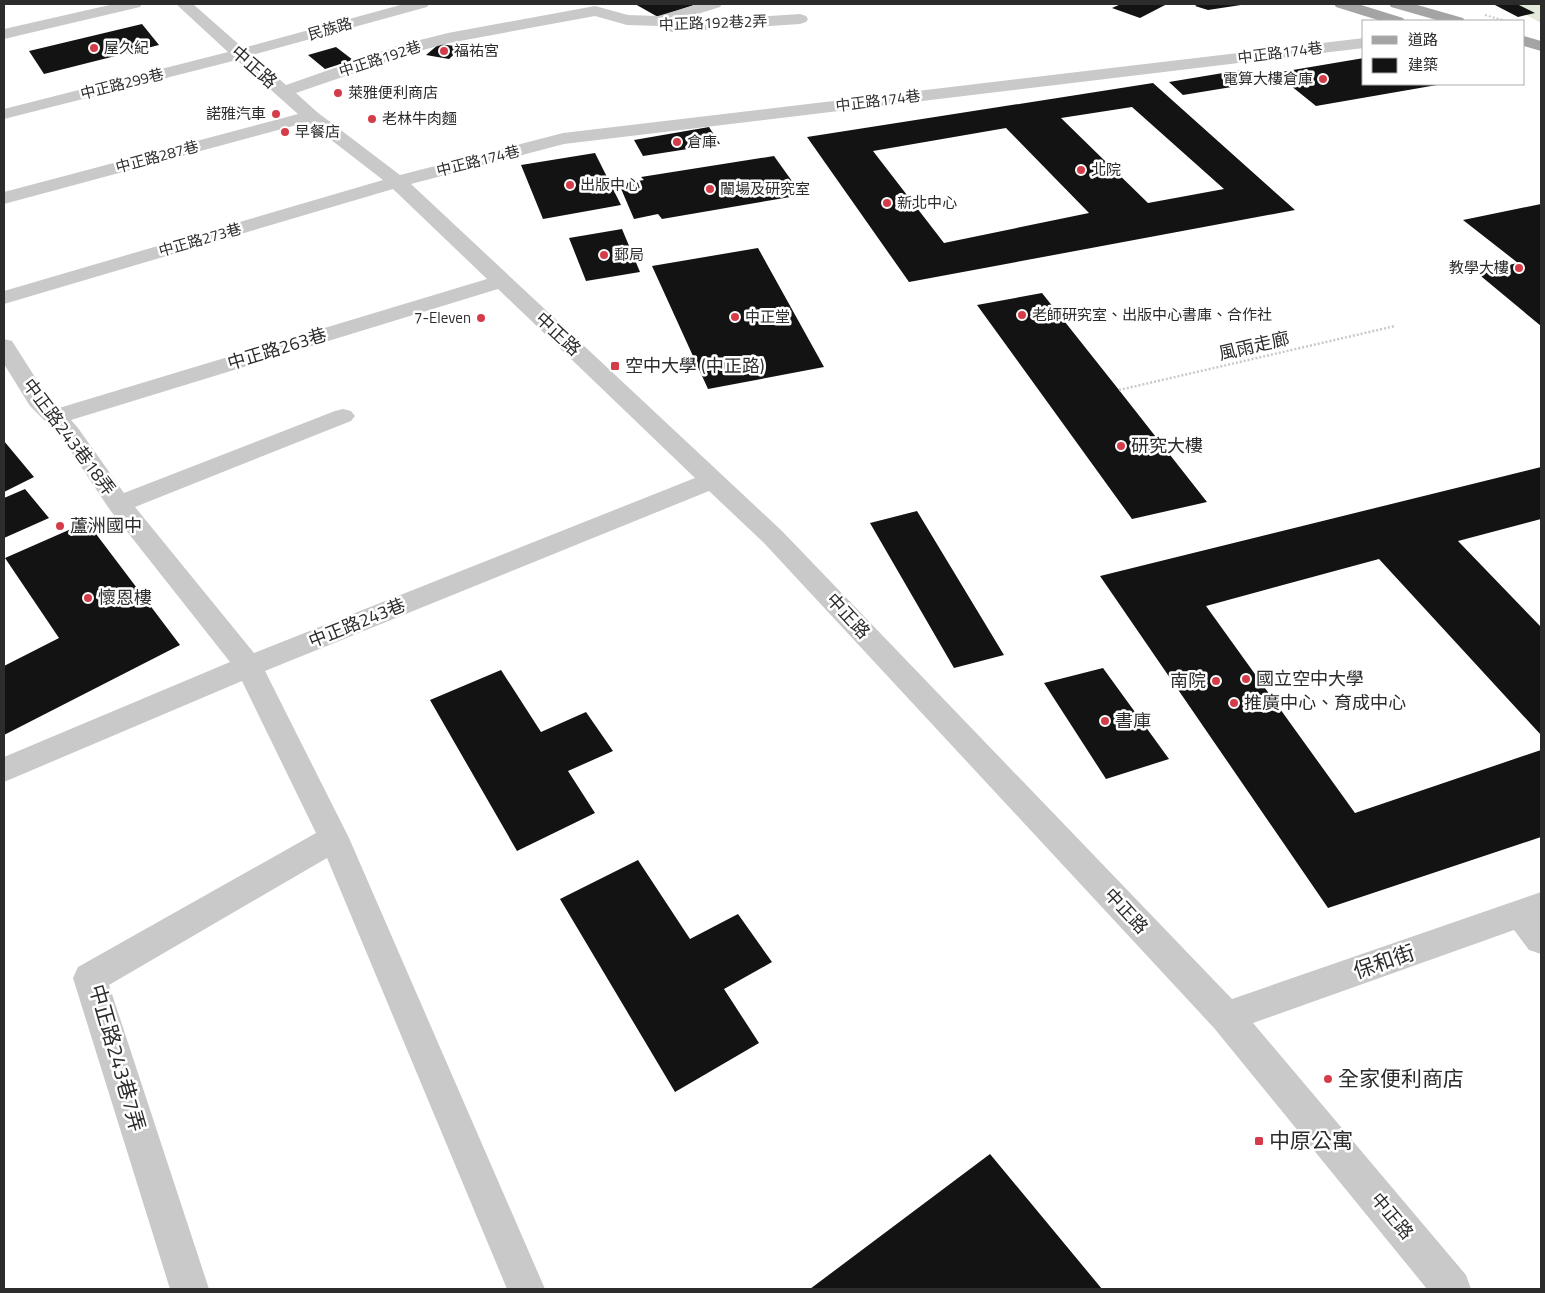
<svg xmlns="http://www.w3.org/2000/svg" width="1545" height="1293" font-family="'Titillium Web','Noto Sans TC',sans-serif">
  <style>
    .green { fill: #e2e8da }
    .building { fill: #131313; fill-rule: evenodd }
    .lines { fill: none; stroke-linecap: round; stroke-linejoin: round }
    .path-far1 { stroke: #c9c9c9; stroke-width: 2; stroke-dasharray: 2 2; stroke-linecap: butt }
    .path { stroke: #c9c9c9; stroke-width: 2.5; stroke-dasharray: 2 2; stroke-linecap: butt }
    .minor { fill: #c9c9c9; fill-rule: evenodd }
    .major { fill: #a4a4a4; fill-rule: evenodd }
    .poi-dot { fill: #d53c49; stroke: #fff; stroke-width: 2 }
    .labels { text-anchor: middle; stroke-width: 5; stroke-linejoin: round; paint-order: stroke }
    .far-street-label { font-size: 15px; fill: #2c2c2c; stroke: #fff }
    .far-poi-label { font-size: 15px; fill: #2c2c2c; stroke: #fff; text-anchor: start }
    .street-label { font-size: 18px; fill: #2c2c2c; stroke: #fff }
    .poi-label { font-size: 18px; fill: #2c2c2c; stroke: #fff; text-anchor: start }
    .near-street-label { font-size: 21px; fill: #2c2c2c; stroke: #fff }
    .near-poi-label { font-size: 21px; fill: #2c2c2c; stroke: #fff; text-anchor: start }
  </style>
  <rect width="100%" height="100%" fill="#fff"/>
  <path class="green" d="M1506 4H1541V23Z"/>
  <path class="building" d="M635 4H697L658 17Z
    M1121 4H1167L1140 18 1112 8Z
    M1198 4H1241V5L1208 10 1195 6Z
    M1493 4H1517L1535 13 1518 17Z
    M142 24 159 45 44 74 29 51Z
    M439 44 462 47 449 59 426 55Z
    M336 47 353 60 325 69 308 55Z
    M1364 58V84L1437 85 1316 106 1275 73Z
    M1241 70 1256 83 1183 95 1169 82Z
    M1153 83 1295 210 909 282 807 137ZM1132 107 1224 189 1148 203 1061 118ZM1006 128 1089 213 944 243 873 151Z
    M709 127 720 144 643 156 634 140Z
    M595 153 621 205 543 219 521 165Z
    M774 156 802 195 662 219 658 214 634 219 619 184 644 180 641 177Z
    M1541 204V326L1476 272 1518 263 1463 220Z
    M622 229 640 272 586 281 569 238Z
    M758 248 824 367 708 389 652 266Z
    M1042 293 1119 390 1207 502 1132 519 977 305Z
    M4 441 34 477 4 492Z
    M1541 467V519L1458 541 1541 627V735L1379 559 1206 606 1355 813 1541 750V837L1328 908 1100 576Z
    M25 489 49 518 4 538V498Z
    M917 511 1004 655 954 668 870 523Z
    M87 522 180 645 4 735V666L59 638 5 558Z
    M1103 668 1169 759 1106 779 1044 683Z
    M501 670 541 732 586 712 613 751 568 771 595 813 517 851 430 700Z
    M638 860 690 939 738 914 772 962 724 989 759 1043 675 1092 560 899Z
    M990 1154 1102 1289H810Z"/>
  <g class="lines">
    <path class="path-far1" d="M1485 15 1506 21"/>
    <path class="path" d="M1119 390 1395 326"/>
    <path class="minor" d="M114 4H142L140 7 4 39V29Z
      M176 4H193L243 48 404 4H429L427 7 252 55 286 85 400 45 448 33 595 6 628 15 658 16 698 4H722L720 7 672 22 800 14 806 16 808 19 806 22 800 24 672 32 666 30 664 27 666 24 659 26 627 25 595 16 449 43 412 53 296 93 317 112 400 175 563 133 1364 38V48L564 144 411 184 782 531 1232 999 1541 892V954L1529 950 1514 930 1253 1023 1466 1275 1471 1289H1427L1214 1028 764 543 709 491 265 671 349 838 545 1289H507L327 858 109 985 209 1289H170L73 978 78 967 316 833 242 681 4 782V757L230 662 110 510 62 438 30 406 4 364V339L12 341 47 396 59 408 487 279 393 189 4 304V291L383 180 308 122 4 204V192L298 114 237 60 4 119V109L228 52ZM498 289 695 478 254 653 135 507 351 421 355 416 351 411 343 409 335 411 124 493 78 428 71 420Z"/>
    <path class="major" d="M1334 4H1358L1403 18 1405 21H1381L1336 7Z
      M1389 4H1414L1463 18 1465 21H1440L1391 7Z
      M1524 36 1541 41V51L1524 46Z"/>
  </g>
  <g class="poi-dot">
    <circle cx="94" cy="48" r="5"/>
    <circle cx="444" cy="51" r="5"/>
    <circle cx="1323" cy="79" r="5"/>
    <circle cx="338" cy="93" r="5"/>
    <circle cx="276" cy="114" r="5"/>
    <circle cx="372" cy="119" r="5"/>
    <circle cx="285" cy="132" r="5"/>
    <circle cx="677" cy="142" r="5"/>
    <circle cx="1081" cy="170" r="5"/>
    <circle cx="570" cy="185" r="5"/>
    <circle cx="710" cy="189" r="5"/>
    <circle cx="887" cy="203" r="5"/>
    <circle cx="604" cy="255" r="5"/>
    <circle cx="1519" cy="268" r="5"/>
    <circle cx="1022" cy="315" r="5"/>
    <circle cx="735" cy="317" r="5"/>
    <circle cx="481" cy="318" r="5"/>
    <rect x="610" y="361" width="10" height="10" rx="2.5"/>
    <circle cx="1121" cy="446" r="5"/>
    <circle cx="60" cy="526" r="5"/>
    <circle cx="88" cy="598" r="5"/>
    <circle cx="1246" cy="679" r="5"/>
    <circle cx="1216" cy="681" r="5"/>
    <circle cx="1234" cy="703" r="5"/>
    <circle cx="1105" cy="721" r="5"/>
    <circle cx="1328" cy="1079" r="5"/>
    <rect x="1254" y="1136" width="10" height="10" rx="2.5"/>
  </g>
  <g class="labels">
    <g class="far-street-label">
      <text transform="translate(713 23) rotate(-2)" y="5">中正路192巷2弄</text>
      <text transform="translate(330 29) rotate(-16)" y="5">民族路</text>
      <text transform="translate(1280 53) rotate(-7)" y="5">中正路174巷</text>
      <text transform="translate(380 59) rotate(-18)" y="5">中正路192巷</text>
      <text transform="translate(122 84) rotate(-14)" y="5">中正路299巷</text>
      <text transform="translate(878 101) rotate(-7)" y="5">中正路174巷</text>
      <text transform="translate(157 157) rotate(-15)" y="5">中正路287巷</text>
      <text transform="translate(478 161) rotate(-14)" y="5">中正路174巷</text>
      <text transform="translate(200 240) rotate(-16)" y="5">中正路273巷</text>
    </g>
    <g class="far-poi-label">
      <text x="104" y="53">屋久紀</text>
      <text x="454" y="56">福祐宮</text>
      <text x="1313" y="84" text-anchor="end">電算大樓倉庫</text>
      <text x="348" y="98">萊雅便利商店</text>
      <text x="266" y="119" text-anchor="end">諾雅汽車</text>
      <text x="382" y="124">老林牛肉麵</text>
      <text x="295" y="137">早餐店</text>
      <text x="687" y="147">倉庫</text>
      <text x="1091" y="175">北院</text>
      <text x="580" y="190">出版中心</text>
      <text x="720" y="194">闈場及研究室</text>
      <text x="897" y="208">新北中心</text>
      <text x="614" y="260">郵局</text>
      <text x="1509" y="273" text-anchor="end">教學大樓</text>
      <text x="1032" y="320">老師研究室、出版中心書庫、合作社</text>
      <text x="745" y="322">中正堂</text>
      <text x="471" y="323" text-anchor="end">7-Eleven</text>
    </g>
    <g class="street-label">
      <text transform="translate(254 67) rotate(41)" y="6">中正路</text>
      <text transform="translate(558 334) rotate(43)" y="6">中正路</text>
      <text transform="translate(1254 346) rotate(-13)" y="6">風雨走廊</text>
      <text transform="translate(277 349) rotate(-17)" y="6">中正路263巷</text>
      <text transform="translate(69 437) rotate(53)" y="6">中正路243巷18弄</text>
      <text transform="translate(848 616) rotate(47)" y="6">中正路</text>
      <text transform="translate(357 623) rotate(-22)" y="6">中正路243巷</text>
      <text transform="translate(1126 911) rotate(47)" y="6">中正路</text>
      <text transform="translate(1392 1216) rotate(50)" y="6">中正路</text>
    </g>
    <g class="poi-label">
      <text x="625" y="372">空中大學 (中正路)</text>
      <text x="1131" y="452">研究大樓</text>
      <text x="70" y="532">蘆洲國中</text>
      <text x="98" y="604">懷恩樓</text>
      <text x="1256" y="685">國立空中大學</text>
      <text x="1206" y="687" text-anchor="end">南院</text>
      <text x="1244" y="709">推廣中心、育成中心</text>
      <text x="1115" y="727">書庫</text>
    </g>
    <g class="near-street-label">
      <text transform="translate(1384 962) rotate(-19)" y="7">保和街</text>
      <text transform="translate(117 1058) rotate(74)" y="7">中正路243巷7弄</text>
    </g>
    <g class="near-poi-label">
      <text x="1338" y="1086">全家便利商店</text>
      <text x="1269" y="1148">中原公寓</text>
    </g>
  </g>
  <rect width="1545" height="1293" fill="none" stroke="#2c2c2c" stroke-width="10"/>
  <rect x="1362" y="20" width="162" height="65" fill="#ffffff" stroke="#ababab"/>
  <rect x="1372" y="36" width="25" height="8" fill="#a4a4a4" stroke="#ababab"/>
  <text x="1408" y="45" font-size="15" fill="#2c2c2c">道路</text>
  <rect x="1372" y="58" width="25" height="15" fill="#131313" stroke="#ababab"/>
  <text x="1408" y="70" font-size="15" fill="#2c2c2c">建築</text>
</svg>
